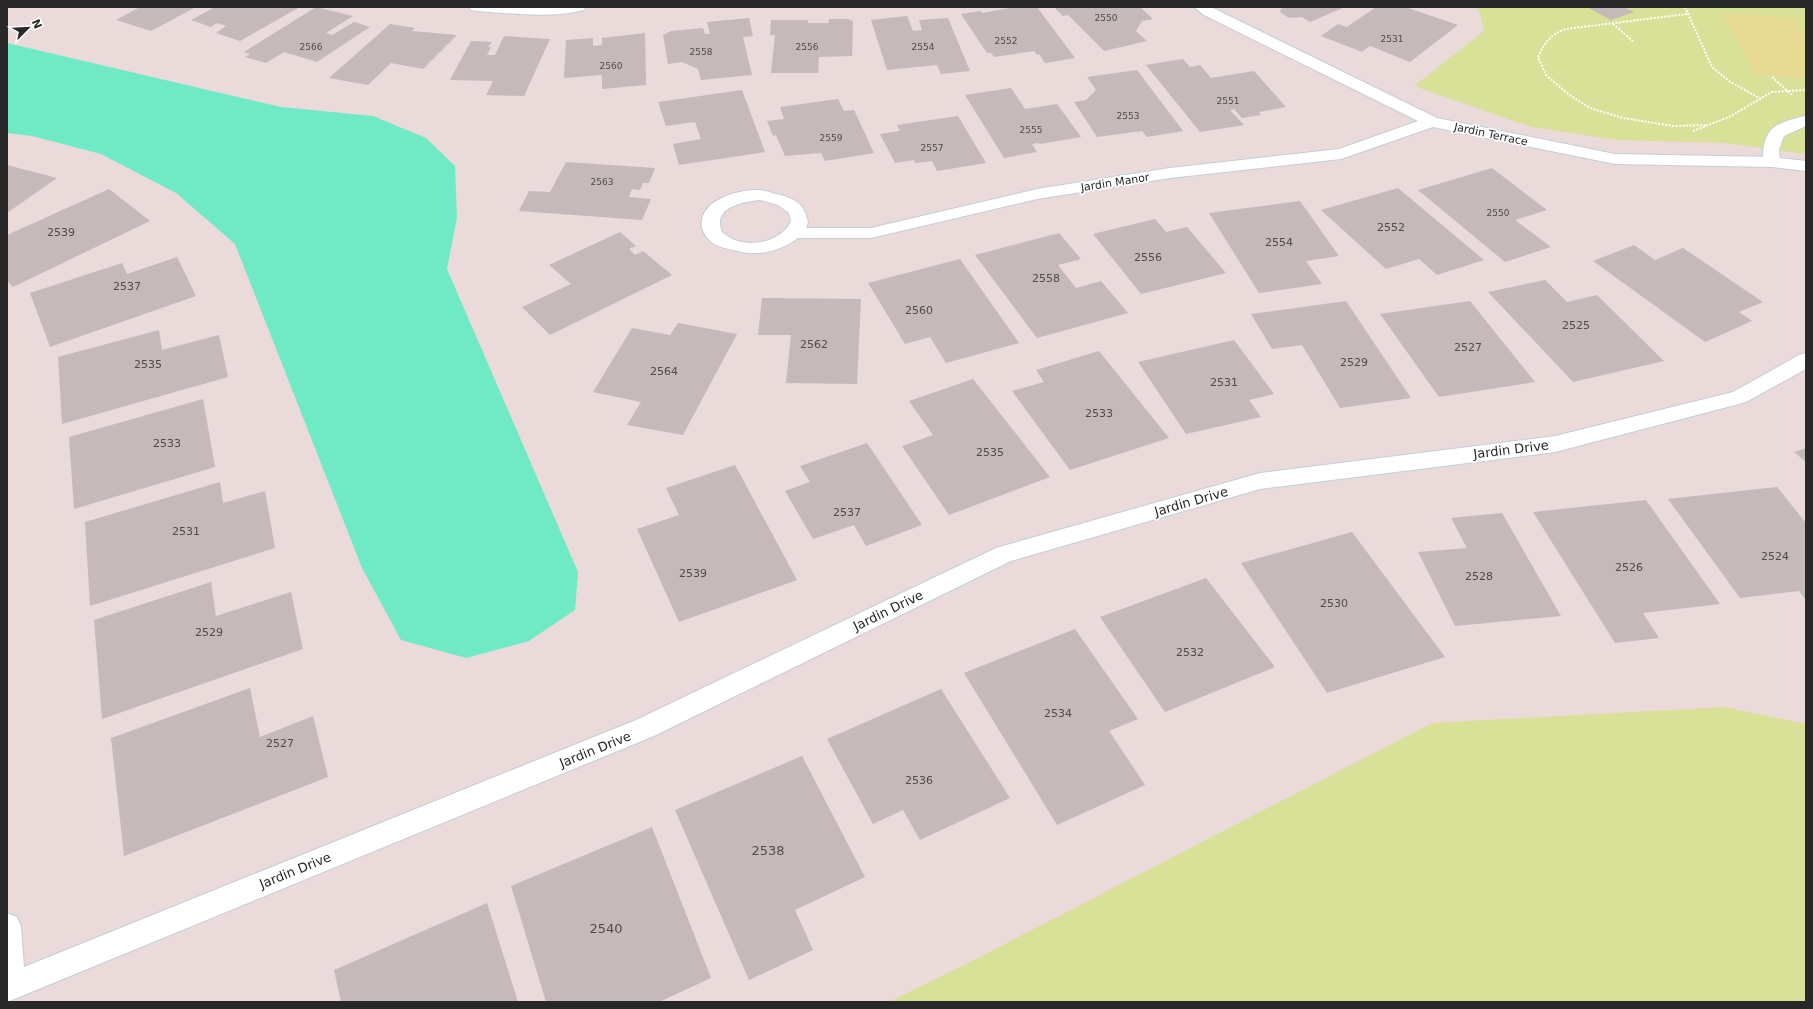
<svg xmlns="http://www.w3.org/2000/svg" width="1813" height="1009" font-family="'DejaVu Sans',sans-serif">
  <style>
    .green { fill: #d9e098 }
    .pitch { fill: #e7db93 }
    .water { fill: #6feac5 }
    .building { fill: #c5b9b9 }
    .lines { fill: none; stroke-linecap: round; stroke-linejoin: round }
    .service-casing { stroke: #c2cfd2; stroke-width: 2 }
    .minor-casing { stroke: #c2cfd2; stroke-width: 2 }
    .path { stroke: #fff; stroke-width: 2; stroke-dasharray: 2 1.5; stroke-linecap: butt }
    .service { fill: #fff; fill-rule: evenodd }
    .minor { fill: #fff; fill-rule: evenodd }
    .labels { text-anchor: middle; stroke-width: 3.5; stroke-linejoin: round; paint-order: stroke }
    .far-number-label { font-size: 9px; fill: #4f4c4c }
    .far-street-label { font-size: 11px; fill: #282828; stroke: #fff }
    .number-label { font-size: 11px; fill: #4f4c4c }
    .street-label { font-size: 13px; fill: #282828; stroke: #fff }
    .near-number-label { font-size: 13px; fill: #4f4c4c }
  </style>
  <rect width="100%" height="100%" fill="#eadada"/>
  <path class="green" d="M1477 7H1806V154L1724 143 1617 140 1531 127 1414 86 1484 31 1479 10Z
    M1725 707 1806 724V1002H889L980 957 1432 723Z"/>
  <path class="pitch" d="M1722 13 1793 18 1806 40V79L1756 75Z"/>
  <path class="water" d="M7 43 281 107 373 116 426 138 455 166 457 218 447 269 578 572 575 610 529 641 466 658 401 640 362 568 235 244 176 193 101 154 32 136 7 133Z"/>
  <path class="building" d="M140 7H196L151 31 116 20Z
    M215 7H300L240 41 216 33 226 26 217 23 211 27 191 20Z
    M316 7 353 16 326 33 332 35 354 22 370 27 317 62 284 52 266 63 245 57 250 54 244 52Z
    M1015 7H1037L1075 58 1045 63 1039 54 1037 55 1034 51 994 57 991 53H987L961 14 981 11 982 13Z
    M1054 7H1140L1153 19 1142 21 1136 31 1147 41 1104 51 1068 15 1063 16Z
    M1287 7H1345L1310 22 1302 17 1289 18 1280 12 1281 9Z
    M1376 7H1405L1458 25 1410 62 1370 46 1362 52 1321 36 1338 24 1347 27Z
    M1587 7H1624L1634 12 1611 20Z
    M907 16 913 31 922 30 919 20 948 18 970 71 941 74 937 65 887 70 871 20Z
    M749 18 753 36 743 37 752 75 701 80 698 69 682 62 668 64 663 35 671 31 703 28 705 34H710L707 22Z
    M829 19H848L853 21 852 56 819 57 818 73H771L775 35H770L771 20H808V23H829Z
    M390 24 415 28 412 31 457 35 423 69 391 63 368 85 329 78Z
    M645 33 646 85 602 89V75L564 78 566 40 593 38V46L602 45V38Z
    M504 36 550 39 524 96 486 95 493 81 450 80 471 41 492 42 488 47H491L487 55H495Z
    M1183 59 1190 67 1200 65 1211 78 1254 71 1286 107 1259 112 1261 115 1242 118 1234 109 1230 110 1244 125 1200 132 1146 65Z
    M1137 70 1183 131 1147 137 1142 131 1097 137 1074 102 1086 100 1096 90 1087 77Z
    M1011 88 1025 109 1057 104 1081 137 1040 144 1038 143 1032 144 1037 152 1004 158 965 95Z
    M742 90 765 152 679 165 673 144 701 139 695 122 666 126 658 102Z
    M838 99 844 111 854 110 874 153 825 161 821 153 785 156 776 135 773 136 767 121 784 119 780 107Z
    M958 116 986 163 937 171 932 161 915 163 914 160 895 163 880 134 900 131 897 125Z
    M566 162 655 168 649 183H643L640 190 632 189 629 197 651 199 642 220 519 211 529 191 550 192Z
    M7 165 57 178 7 213Z
    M1492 168 1547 210 1515 220 1551 247 1505 262 1418 190Z
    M1398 188 1484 260 1437 275 1419 259 1386 269 1321 210Z
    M109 189 150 221 13 287 7 281V235Z
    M1300 201 1339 256 1306 261 1322 284 1259 293 1209 213Z
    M1155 219 1166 232 1187 227 1226 273 1141 294 1093 234Z
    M620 232 636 246 629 249 635 255 643 251 672 275 550 335 522 307 571 284 549 265Z
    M1059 233 1081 259 1058 265 1076 288 1101 281 1128 313 1037 338 975 255Z
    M1634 245 1655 260 1683 248 1763 302 1739 312 1752 321 1705 342 1593 261Z
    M177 257 196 296 50 347 30 293 122 263 127 274Z
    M960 259 1019 343 946 363 930 337 905 344 868 283Z
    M1545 280 1567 302 1597 295 1664 361 1573 382 1488 292Z
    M762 298 861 299 857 384 786 383 791 335H758Z
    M1346 301 1411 398 1340 408 1302 345 1272 349 1251 314Z
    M1470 301 1535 382 1439 397 1380 314Z
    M678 323 737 334 683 435 627 425 641 402 593 392 632 328 670 335Z
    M159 330 162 350 219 335 228 377 62 424 58 357Z
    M1234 340 1274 394 1249 400 1261 417 1186 434 1138 362Z
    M1099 351 1169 438 1070 470 1012 391 1044 382 1036 370Z
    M973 379 1050 477 949 515 902 446 933 435 909 401Z
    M203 399 215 467 74 509 69 437Z
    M867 443 922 525 866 546 854 525 813 539 785 491 810 482 800 466Z
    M1806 448V462L1794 452Z
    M735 465 797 580 679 622 637 529 679 515 666 488Z
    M220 482 223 503 265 491 275 548 90 606 85 522Z
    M1777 487 1806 523V600L1799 591 1740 598 1668 499Z
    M1646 500 1720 604 1643 613 1659 638 1615 643 1533 512Z
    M1502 513 1561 616 1455 626 1418 552 1467 548 1451 518Z
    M1352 532 1445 657 1327 693 1241 563Z
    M1206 578 1275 667 1165 712 1100 617Z
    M211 582 216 616 291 592 303 649 102 719 94 620Z
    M1075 629 1138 719 1109 731 1145 785 1057 825 964 673Z
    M250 688 260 737 313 716 328 777 124 856 111 738Z
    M941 689 1010 798 920 840 903 810 873 824 827 739Z
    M802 756 865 877 795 910 813 950 749 980 675 810Z
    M652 827 711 978 659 1002H546L511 886Z
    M487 903 518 1002H341L334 970Z"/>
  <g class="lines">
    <defs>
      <path id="service" d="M1806 116V126L1784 136 1779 150 1780 162 1778 166 1772 167 1766 166C1760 157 1764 137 1771 130 1779 122 1795 118 1806 116Z"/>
      <path id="minor" d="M469 7H586L584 10C550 19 511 13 476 11L471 10Z
        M1194 7H1211L1437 118 1615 154 1772 157 1806 161V171L1772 167 1615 164 1433 127 1341 159 1170 178 1037 199 871 238H798C781 251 758 257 738 251 730 249 721 248 714 244 709 240 703 234 702 227 698 200 739 189 759 190 765 190 771 193 777 194 795 199 804 203 808 222L806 228H871L1037 189 1170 168 1339 149 1418 121 1204 15ZM760 200 778 205 789 213 791 222C778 245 741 250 722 232 712 207 742 202 760 200Z
        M1806 353V369L1746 402 1739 404 1555 452 1260 489 1011 561 654 736 7 1002V913L17 917 21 927 24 967 636 720 996 548 1260 473 1555 436 1733 392 1799 355Z"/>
    </defs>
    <use href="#service" class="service-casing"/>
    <use href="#minor" class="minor-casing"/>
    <path class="path" d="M1685 7 1712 67 1729 81 1761 99
      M1687 14 1566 29C1551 34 1544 43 1538 57L1546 75 1568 94 1590 108 1623 118 1673 126 1707 125
      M1613 24 1634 42
      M1772 77 1792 95
      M1693 131 1729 117 1772 92 1806 90"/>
    <use href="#service" class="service"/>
    <use href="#minor" class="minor"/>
  </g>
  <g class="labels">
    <g class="far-number-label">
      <text x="1106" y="21">2550</text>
      <text x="1392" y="42">2531</text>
      <text x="1006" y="44">2552</text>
      <text x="311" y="50">2566</text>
      <text x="807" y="50">2556</text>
      <text x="923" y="50">2554</text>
      <text x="701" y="55">2558</text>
      <text x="611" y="69">2560</text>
      <text x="1228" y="104">2551</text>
      <text x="1128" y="119">2553</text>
      <text x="1031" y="133">2555</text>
      <text x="831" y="141">2559</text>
      <text x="932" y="151">2557</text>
      <text x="602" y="185">2563</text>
      <text x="1498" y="216">2550</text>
    </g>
    <g class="far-street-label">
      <text transform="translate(1491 134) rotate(12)" y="4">Jardin Terrace</text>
      <text transform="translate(1115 182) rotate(-9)" y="4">Jardin Manor</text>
    </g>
    <g class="number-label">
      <text x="1391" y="231">2552</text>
      <text x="61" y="236">2539</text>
      <text x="1279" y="246">2554</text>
      <text x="1148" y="261">2556</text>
      <text x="1046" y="282">2558</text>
      <text x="127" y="290">2537</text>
      <text x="919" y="314">2560</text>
      <text x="1576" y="329">2525</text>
      <text x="814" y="348">2562</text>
      <text x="1468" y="351">2527</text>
      <text x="1354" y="366">2529</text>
      <text x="148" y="368">2535</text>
      <text x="664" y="375">2564</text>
      <text x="1224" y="386">2531</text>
      <text x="1099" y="417">2533</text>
      <text x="167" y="447">2533</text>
      <text x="990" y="456">2535</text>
      <text x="847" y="516">2537</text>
      <text x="186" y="535">2531</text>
      <text x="1775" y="560">2524</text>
      <text x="1629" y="571">2526</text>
      <text x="693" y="577">2539</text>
      <text x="1479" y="580">2528</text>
      <text x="1334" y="607">2530</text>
      <text x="209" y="636">2529</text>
      <text x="1190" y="656">2532</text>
      <text x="1058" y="717">2534</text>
      <text x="280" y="747">2527</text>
      <text x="919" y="784">2536</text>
    </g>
    <g class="street-label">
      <text transform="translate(1511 449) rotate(-7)" y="5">Jardin Drive</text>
      <text transform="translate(1191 501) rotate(-16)" y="5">Jardin Drive</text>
      <text transform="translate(888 610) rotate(-26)" y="5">Jardin Drive</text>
      <text transform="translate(595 749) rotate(-22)" y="5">Jardin Drive</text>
      <text transform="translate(295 870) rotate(-22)" y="5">Jardin Drive</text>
    </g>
    <g class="near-number-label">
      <text x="768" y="855">2538</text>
      <text x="606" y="933">2540</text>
    </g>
  </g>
  <rect width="1813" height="1009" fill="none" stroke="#282828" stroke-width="16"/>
  <g transform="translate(28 28) rotate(66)" stroke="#ffffff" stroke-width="3" paint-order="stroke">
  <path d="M0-3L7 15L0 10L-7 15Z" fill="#282828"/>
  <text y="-6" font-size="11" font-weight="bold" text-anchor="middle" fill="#282828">N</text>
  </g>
</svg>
